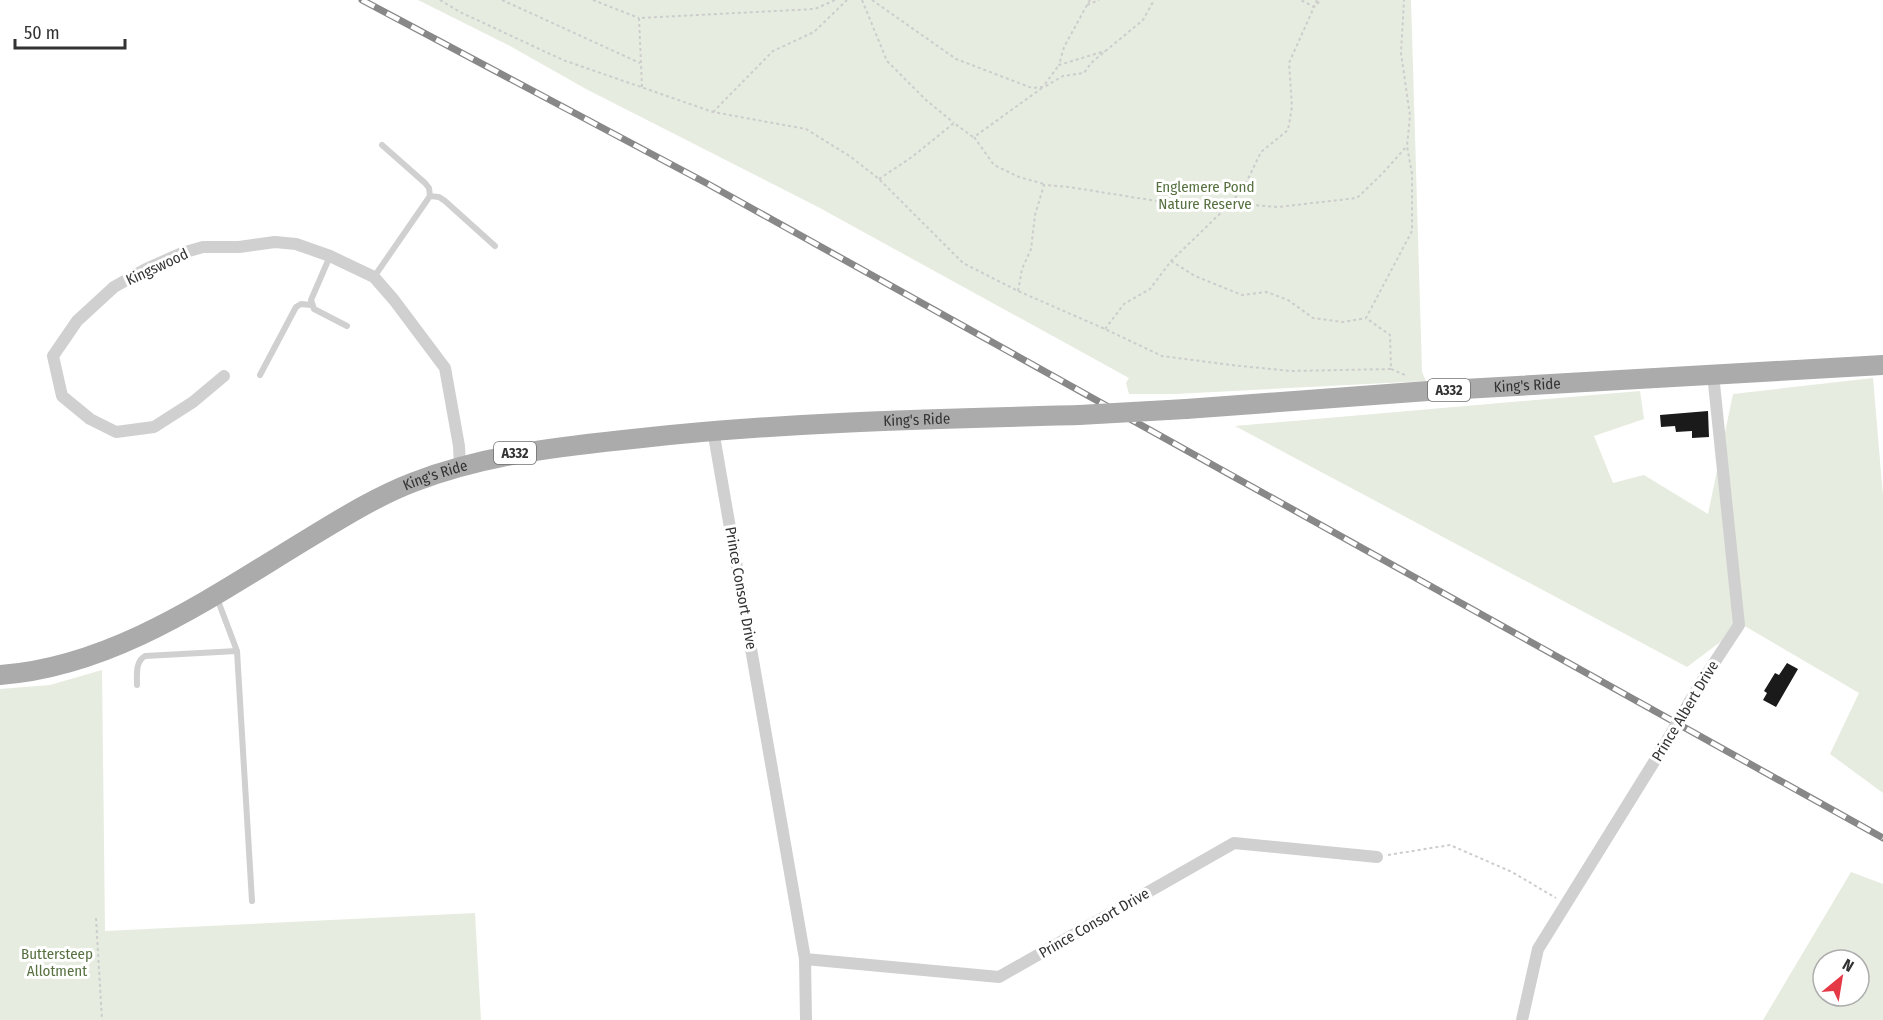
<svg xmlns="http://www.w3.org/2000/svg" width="1883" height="1020" font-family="'Fira Sans Condensed',sans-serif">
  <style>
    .green { fill: #e6ecdf; fill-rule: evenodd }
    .building { fill: #1a1a1a }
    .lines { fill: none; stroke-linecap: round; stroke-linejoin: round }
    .path { stroke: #cdcdcd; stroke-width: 2; stroke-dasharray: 3 3; stroke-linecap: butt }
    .service { stroke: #d0d0d0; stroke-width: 6 }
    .minor { stroke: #d0d0d0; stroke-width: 12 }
    .primary { stroke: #ababab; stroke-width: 20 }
    .rail-casing { stroke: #888; stroke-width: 7 }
    .rail { stroke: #fff; stroke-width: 4.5; stroke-dasharray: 14; stroke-linecap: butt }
    .minor-bridge { stroke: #d0d0d0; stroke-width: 12 }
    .primary-bridge { stroke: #ababab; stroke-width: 20 }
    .labels { text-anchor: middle; stroke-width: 6; stroke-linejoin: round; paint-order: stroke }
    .shield { fill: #fff; stroke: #707070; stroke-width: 1.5 }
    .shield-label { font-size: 14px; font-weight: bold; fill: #333 }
    .park-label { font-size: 15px; fill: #56703f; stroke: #fff }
    .street-label { font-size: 15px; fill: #333; stroke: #fff }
  </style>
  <rect width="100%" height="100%" fill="#fff"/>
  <path class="green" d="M418 0H1411L1422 372 1426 381 1175 394H1129L1126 383 1129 378 818 207 586 89 510 46Z
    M1873 378 1883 496V793L1830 754 1859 693 1743 625 1687 667 1235 426 1640 391 1644 419 1594 436 1613 483 1644 475 1708 514 1733 394Z
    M102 670 105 931 475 913 481 1020H0V689L50 685Z
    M1851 872 1883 884V1020H1763ZM1823 960H1859V996H1823Z"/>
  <path class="building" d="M1708 411 1709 437 1692 438V431L1676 432 1675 426 1661 427 1660 415Z
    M1787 663 1798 669 1776 707 1763 700 1767 693 1764 691 1775 673 1779 675Z"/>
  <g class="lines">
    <path class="path" d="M440 0 460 12 563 60 713 112 806 129 851 157 879 179 963 263 1018 291 1105 329 1162 356 1231 365 1291 371 1391 369 1390 335 1366 318 1412 231V174L1407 146 1410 116 1401 53 1404 0
      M502 0 640 63
      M593 0 639 18
      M862 0 887 61 926 100 954 123
      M872 0 956 59 1032 88 1044 87 1063 76 1084 73 1091 63 1143 20 1154 0
      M1090 0 1087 5 1099 0
      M1317 0 1314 7 1321 0
      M1087 5 1064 47 1059 65 1105 51
      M1045 84 1059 65
      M642 87 639 18 815 9 835 0
      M1042 88 974 137 994 165 1019 177 1044 184
      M713 112 773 51 814 32 847 0
      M879 179 912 157 954 123 973 137
      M1171 261 1195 276 1242 295 1267 292 1288 300 1313 318 1343 322 1366 318
      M1018 291 1022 269 1031 249 1035 215 1044 185 1069 187 1194 207 1231 203 1278 207 1357 198 1382 174 1407 146
      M1105 329 1124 304 1150 289 1171 261 1231 203 1245 185 1261 152 1288 130 1292 107 1289 63 1314 7 1301 0
      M1391 369 1405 375
      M1388 855 1450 845 1512 872 1556 898
      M96 918 102 1020"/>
    <path class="service" d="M430 196 439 197 445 201 495 246
      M330 256 311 300 314 309 347 326
      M374 277 430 196 429 188 425 183 382 145
      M260 375 296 307 301 304 311 305
      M217 598 237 651 252 901
      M137 685C137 675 135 662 145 656L237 651"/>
    <path class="minor" d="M224 376 193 402 154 427 116 432 90 419 62 396 53 356 77 321 114 287 146 269 182 253 203 247H239L275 242 296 244 330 256 374 277 394 300 445 368 459 446 460 466
      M713 430 805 959 806 1020
      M1697 689 1739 625 1713 374
      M805 959 999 977 1234 843 1377 857
      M1522 1020 1538 949 1662 749"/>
    <g class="primary">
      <path id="s1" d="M1186 409 1428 391 1883 365"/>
      <path id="s2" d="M0 675C114 667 213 596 309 538 342 518 377 496 414 482 487 454 564 446 642 438 787 422 933 419 1079 415"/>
    </g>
    <defs>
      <path id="rail" d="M362 0 708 184 1883 838"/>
    </defs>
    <use href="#rail" class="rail-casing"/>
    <use href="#rail" class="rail"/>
    <path class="minor-bridge" d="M1662 749 1697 689"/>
    <path class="primary-bridge" d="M1079 415 1186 409"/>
  </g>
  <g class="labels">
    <g class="shield">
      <rect x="1428" y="379" width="42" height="22" rx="4.5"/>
      <rect x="494" y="442" width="42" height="22" rx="4.5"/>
    </g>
    <g class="shield-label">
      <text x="1449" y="395">A332</text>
      <text x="515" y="458">A332</text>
    </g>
    <g class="park-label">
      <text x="1205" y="192">Englemere Pond<tspan x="1205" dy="17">Nature Reserve</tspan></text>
      <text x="57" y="959">Buttersteep<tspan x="57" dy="17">Allotment</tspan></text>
    </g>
    <g class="street-label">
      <text transform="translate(157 267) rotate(-25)" y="5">Kingswood</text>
      <text dy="5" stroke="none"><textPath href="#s1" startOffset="342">King's Ride</textPath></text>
      <text dy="5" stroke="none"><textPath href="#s2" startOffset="969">King's Ride</textPath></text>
      <text dy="5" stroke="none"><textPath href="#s2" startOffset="483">King's Ride</textPath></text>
      <text transform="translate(741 588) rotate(80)" y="5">Prince Consort Drive</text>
      <text transform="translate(1685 711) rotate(-59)" y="5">Prince Albert Drive</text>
      <text transform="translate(1094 923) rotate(-30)" y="5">Prince Consort Drive</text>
    </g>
  </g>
  <g transform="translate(1841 978) rotate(30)"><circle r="28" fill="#ffffff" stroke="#adadad" stroke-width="1.5"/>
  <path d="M0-4.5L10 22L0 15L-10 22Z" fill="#e63946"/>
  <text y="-9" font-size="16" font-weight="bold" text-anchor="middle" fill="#333333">N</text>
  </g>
  <path d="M15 39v9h110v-9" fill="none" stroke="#333333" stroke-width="3"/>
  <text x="24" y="39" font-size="18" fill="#333333" stroke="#ffffff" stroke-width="4.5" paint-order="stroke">50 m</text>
</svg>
